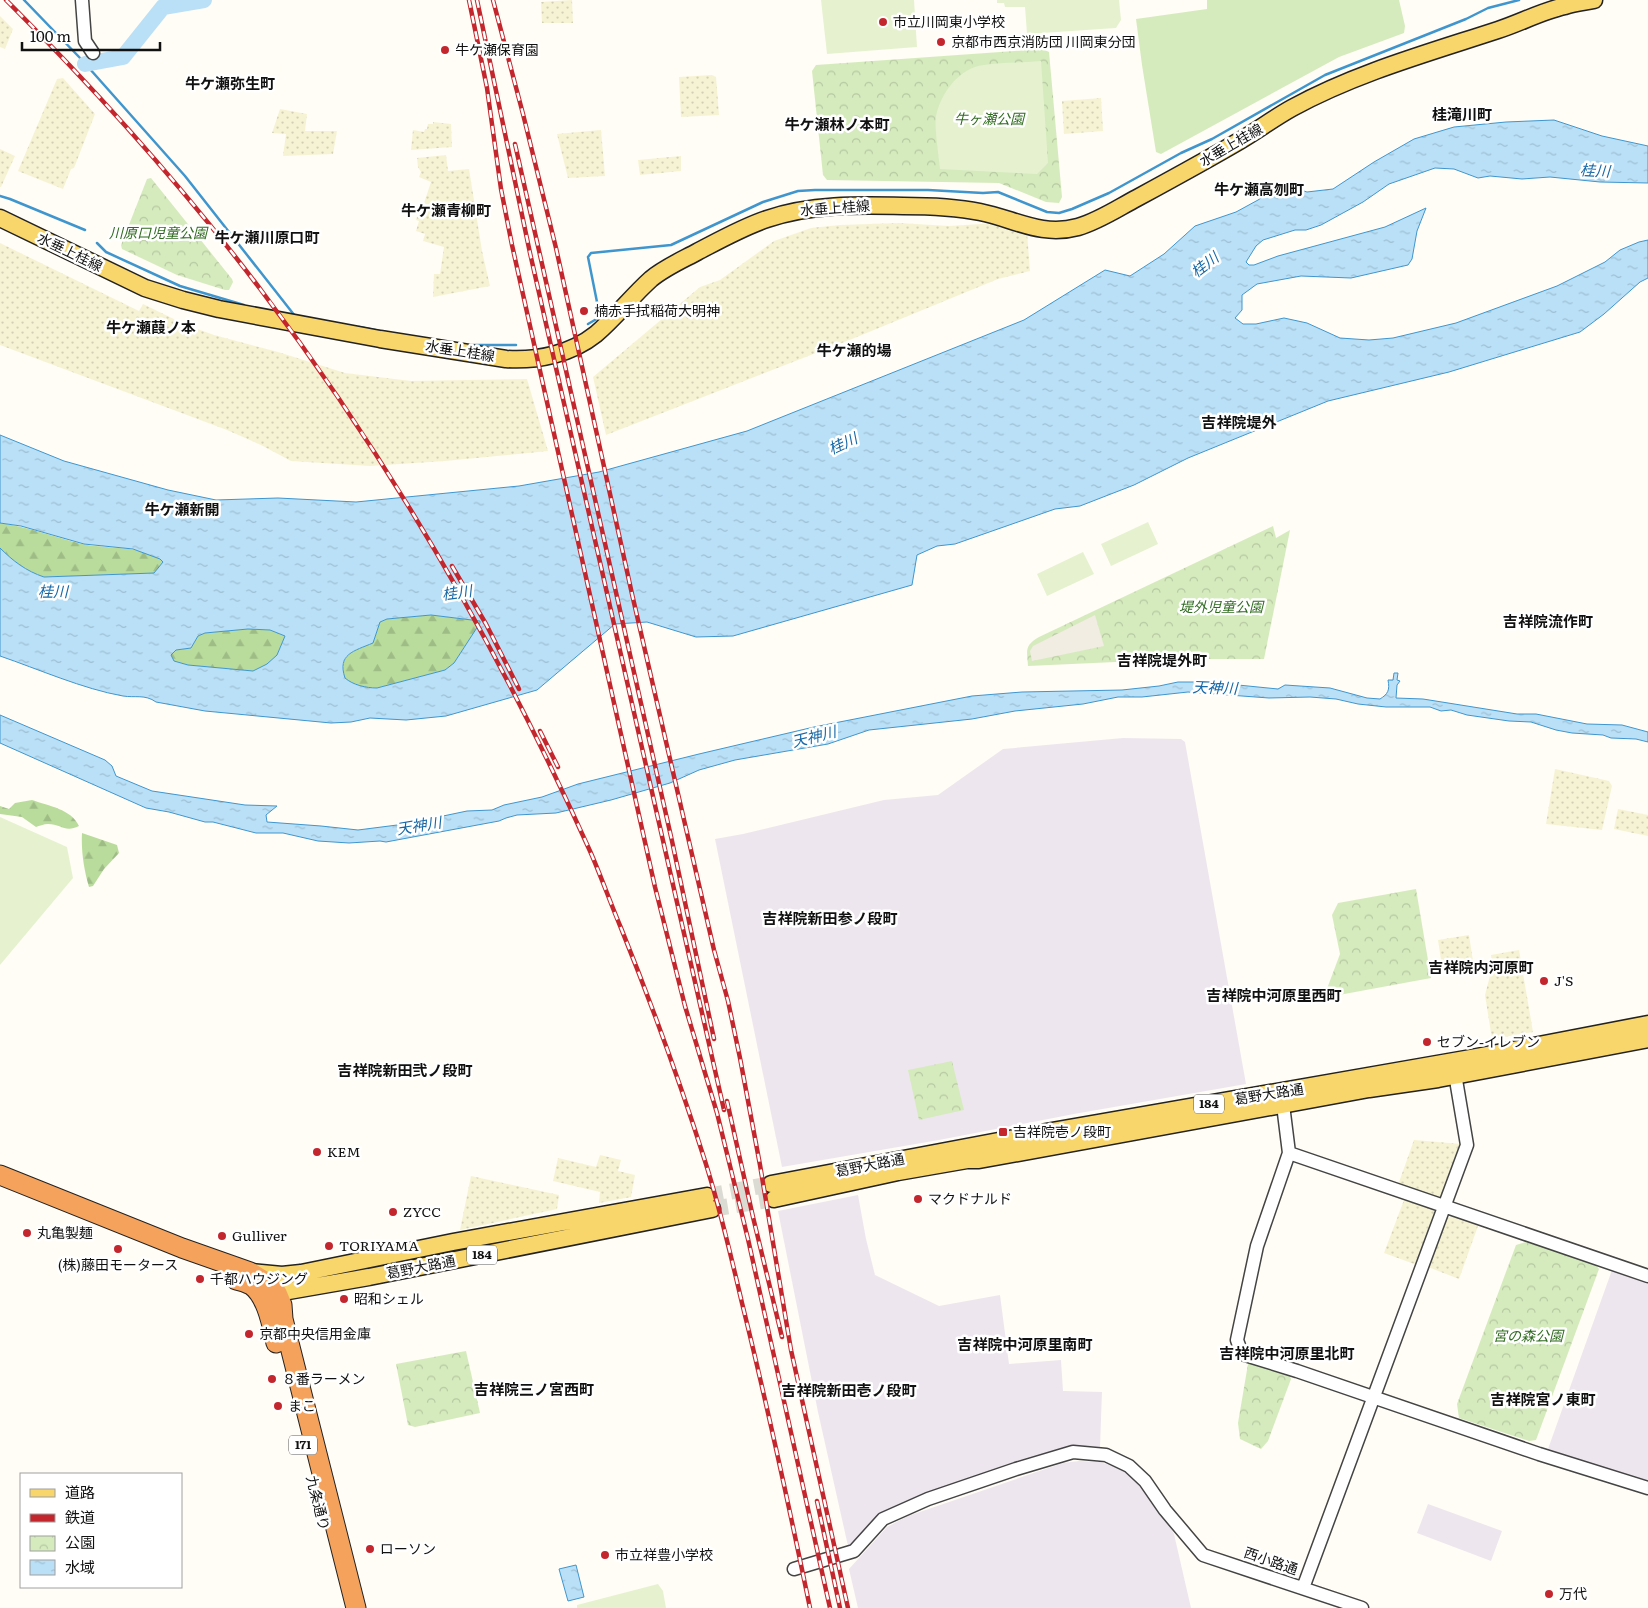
<svg xmlns="http://www.w3.org/2000/svg" width="1648" height="1608" font-family="Literata,'Noto Sans JP',serif">
  <style>
    .industrial { fill: #eee6ef }
    .farmland { fill: url(#farmland-dots) }
    .grass { fill: #d5ebbd }
    .forest { fill: url(#forest-firs) }
    .park { fill: url(#park-crowns) }
    .pitch { fill: #e6f2cf }
    .plaza { fill: #f1ede2 }
    .water { fill: url(#water-ripples); stroke: #3f96cf; fill-rule: evenodd }
    .lines { fill: none; stroke-linecap: round; stroke-linejoin: round }
    .stream { stroke: #3f96cf; stroke-width: 2.5 }
    .river { stroke: #b9e0f7; stroke-width: 16 }
    .major-tunnel { stroke: #dbdad3; stroke-width: 16; stroke-dasharray: 16 8; stroke-linecap: butt }
    .minor-casing { stroke: #444; stroke-width: 15 }
    .major-casing { stroke: #222; stroke-width: 19 }
    .highway-casing { stroke: #222; stroke-width: 21 }
    .minor { stroke: #fff; stroke-width: 12 }
    .major { stroke: #f9d66b; stroke-width: 16 }
    .highway { stroke: #f5a25d; stroke-width: 19 }
    .rail-casing { stroke: #c4262e; stroke-width: 4.5 }
    .rail { stroke: #fff; stroke-width: 2.5; stroke-dasharray: 8; stroke-linecap: butt }
    .poi-dot { fill: #c4262e; stroke: #fff; stroke-width: 2 }
    .labels { text-anchor: middle; stroke-width: 5; stroke-linejoin: round; paint-order: stroke }
    .shield { fill: #fff; stroke: #585858; stroke-width: 1 }
    .shield-label { font-size: 12px; font-weight: bold; fill: #111 }
    .poi-label { font-size: 14px; fill: #111; stroke: #fff; text-anchor: start }
    .park-label { font-size: 14px; font-style: italic; fill: #2f6b1f; stroke: #fff }
    .street-label { font-size: 14px; fill: #111; stroke: #fff }
    .neighbourhood-label { font-size: 15px; font-weight: bold; fill: #111; stroke: #fff }
    .water-label { font-size: 15px; font-style: italic; fill: #1768a6; stroke: #fff }
  </style>
  <defs>
    <pattern id="farmland-dots" width="8" height="8" patternUnits="userSpaceOnUse" patternTransform="scale(1.25)"><rect width="8" height="8" fill="#f6f3d4"/><path d="M2 2h.1M6 6h.1" fill="none" stroke="#d2cfb5" stroke-width="1.8" stroke-linecap="round"/></pattern>
    <pattern id="forest-firs" width="22" height="20" patternUnits="userSpaceOnUse" patternTransform="scale(1.25)"><rect width="22" height="20" fill="#b9dc9c"/><path d="M5 1l3.5 6h-7zM16 11l3.5 6h-7z" fill="#9ebc85"/></pattern>
    <pattern id="park-crowns" width="20" height="18" patternUnits="userSpaceOnUse" patternTransform="scale(1.25)"><rect width="20" height="18" fill="#d5ebbd"/><path d="M2 6a3 3 0 1 1 6 0M12 15a3 3 0 1 1 6 0" fill="none" stroke="#b6c8a1"/></pattern>
    <pattern id="water-ripples" width="26" height="14" patternUnits="userSpaceOnUse" patternTransform="scale(1.25)"><rect width="26" height="14" fill="#b9e0f7"/><path d="M2 4q2-2 4 0t4 0M15 11q2-2 4 0t4 0" fill="none" stroke="#9ebfd3"/></pattern>
  </defs>
  <rect width="100%" height="100%" fill="#fffdf5"/>
  <path class="industrial" d="M1123 738 1181 739 1185 742 1246 1084 1074 1114 939 1140 782 1167 715 839 743 834 884 800 938 795 1003 749Z
    M858 1195 866 1239 875 1275 939 1306 1000 1295 1009 1364 1061 1360 1063 1391 1102 1392 1100 1447 1078 1446 1007 1464 882 1513 848 1546 818 1412 778 1211Z
    M1612 1270 1648 1283V1482L1548 1449Z
    M1079 1461 1100 1462 1119 1468 1131 1476 1167 1520 1174 1534 1191 1608H858L849 1569 887 1527 908 1516 1063 1463Z
    M1428 1504 1502 1531 1491 1561 1417 1533Z"/>
  <path class="farmland" d="M572 0 573 23H542L541 2Z
    M0 16 13 29 5 49 0 47Z
    M712 75 716 77 719 115 681 117 679 77Z
    M63 78 95 114 74 168 71 169 63 189 18 171 57 79Z
    M1101 98 1103 131 1064 134 1062 101Z
    M280 109 307 114 305 131H337L333 154 283 156 286 134 272 133Z
    M433 122 451 124 452 147 411 150 413 130 424 132 425 129H427L428 124H433Z
    M601 130 605 176 568 178 557 134Z
    M0 149 15 156 1 187H0Z
    M446 155 448 171 469 169 482 251 490 286 433 297 434 274H440L444 247 423 241 425 234 416 231 419 221 416 220 421 205 423 206 431 182 419 177 421 172 418 167 417 158Z
    M681 156V171L640 175 638 160Z
    M899 223 949 226 997 223 1027 232 1030 271 998 279 852 339 606 435 593 377 700 287 720 280 774 241 811 228 840 225Z
    M0 243 139 311 143 304 186 325 214 335 278 352 345 373 411 381 527 379 548 451 445 461 370 466 291 461 261 445 227 430 0 345Z
    M1555 769 1609 781 1612 786 1602 830 1546 824Z
    M1618 809 1648 815V836L1614 829Z
    M1469 935 1473 961 1465 966 1463 962 1442 966 1438 940Z
    M1519 950 1533 1032 1492 1039 1485 995 1492 968 1491 955Z
    M1414 1140 1461 1144 1460 1148 1442 1196 1438 1199 1398 1185Z
    M600 1155 621 1160 618 1171 635 1175 631 1197 599 1203 600 1192 553 1181 558 1158 596 1167Z
    M471 1176 559 1195 557 1209 460 1230Z
    M1404 1200 1433 1209 1435 1214 1417 1265 1384 1253Z
    M1452 1216 1478 1226 1459 1279 1428 1267 1446 1219Z"/>
  <path class="grass" d="M1207 0H1399L1405 26 1404 33 1339 57 1161 154 1156 152 1142 65 1136 19 1207 9Z"/>
  <path class="forest" d="M0 523C29 527 54 537 82 544 103 549 148 545 163 562L154 573 44 577C26 571 13 561 0 548Z
    M431 615 480 621V623L454 663 445 670 377 688C366 688 353 685 345 678 338 654 354 651 373 643L380 622 387 619Z
    M248 629 270 630 285 636 277 655 267 664 253 671 188 665 174 661 171 655 176 650 191 648 198 636 205 633Z
    M32 800C49 806 71 809 79 826 65 833 61 824 48 824 44 824 39 826 36 827L22 817 0 814V806L9 809 15 803Z
    M82 833 117 845 119 853 104 869 93 886 89 887C84 870 81 851 82 833Z"/>
  <path class="park" d="M1043 49 1049 52 1062 197 1059 203 1046 202 999 183 827 180 823 175 812 71 816 65Z
    M151 178 232 279 233 282 229 290H225L177 275 122 249 121 245 147 179Z
    M1273 526 1276 538 1290 530 1264 659H1181L1028 666C1027 650 1024 646 1039 637Z
    M1416 889 1431 978 1328 997 1325 994 1340 954 1332 915 1338 903Z
    M952 1061 964 1110 919 1120 908 1070Z
    M1526 1242 1594 1263 1599 1269 1536 1440 1529 1441 1459 1418 1457 1404 1516 1245Z
    M466 1351 480 1413 415 1427 408 1425 396 1364Z
    M1252 1362 1290 1376 1291 1379 1268 1441 1261 1449 1240 1439 1238 1423 1248 1364Z"/>
  <path class="pitch" d="M821 0H914L917 47 827 54Z
    M997 0H1119L1121 20 1116 28 1027 34 1025 7H1005L1004 3H997Z
    M1041 61 1048 163 1037 174 940 169C939 157 934 127 936 116 941 93 959 68 984 65 1002 62 1022 63 1041 61Z
    M1148 522 1158 544 1111 566 1101 544Z
    M1083 552 1094 574 1047 596 1037 574Z
    M0 817 67 847 73 878 0 965Z
    M658 1584 663 1591 666 1608H577V1605Z"/>
  <path class="plaza" d="M1095 615 1104 646 1032 661 1030 651 1033 646Z"/>
  <path class="water" d="M1554 120 1602 136 1648 146V183L1600 182 1550 177 1522 179 1490 176 1478 178 1454 169 1435 168 1389 184 1363 202 1321 225 1306 230H1295L1263 240 1256 246 1246 262 1249 265H1254L1278 256 1385 227 1426 208 1417 231 1412 259 1408 265 1351 278 1301 276 1257 284 1242 295V310L1235 318 1243 324H1256L1284 318 1307 323 1340 338 1369 340 1393 338 1456 323 1557 286 1605 262 1620 250 1639 242 1648 240V278L1640 282 1604 314 1580 332 1449 372 1328 401 1188 458 1134 485 1080 506 1055 509 955 544 937 546 917 555 912 585 733 636 696 637 647 622 615 624 537 690 446 716 406 720 370 718 351 722 331 723 205 711 156 702C145 694 135 698 123 696 83 689 38 669 0 656V548C13 561 26 571 44 577L154 573 163 562 160 559 133 549 84 544 21 526 0 523V435L64 461 168 490 216 500 278 498 356 502 519 486 599 472 747 431 1024 320 1105 270 1130 276 1164 254 1195 226 1236 212 1258 200 1283 184 1307 192 1333 189 1374 162 1414 139 1454 127 1506 122ZM431 615 480 621V623L454 663 445 670 377 688C366 688 353 685 345 678 337 654 354 651 373 643L380 622 387 619ZM248 629 270 630 285 636 277 655 267 664 253 671 188 665 174 661 171 655 176 650 191 648 198 636 205 633Z
    M1394 673H1398L1397 680 1400 681 1397 685 1396 698 1423 699 1517 714H1536L1587 724 1622 725 1648 732V742L1636 739 1611 738 1603 735 1572 733 1556 730 1531 722 1509 721 1467 715 1451 710 1441 711 1430 707H1386L1358 704 1336 699 1310 697 1269 698 1188 692 1142 697H1118L1083 704 1015 711 972 719 869 730 828 744 735 760 699 770 670 783 611 800 556 813 517 815 506 818 499 821 386 842 380 841 349 843 318 841 283 833H256L213 822H205L169 812 146 808 0 743V715L105 760 112 766 116 776 152 791 245 805 277 806 266 815 267 822 321 826 358 830 405 824 467 811 492 810 504 805 542 797 578 784 699 754 814 727 972 696 1022 692 1122 690 1159 686 1178 682H1208L1278 689 1285 685 1330 688 1367 698 1380 699C1388 694 1390 690 1388 680H1393Z
    M576 1565 584 1597 568 1601 559 1569Z"/>
  <g class="lines">
    <path class="stream" d="M24 0 81 59 185 176 295 316
      M0 196 10 199 85 230
      M97 243 106 252 180 286 244 305
      M588 324 600 317 588 257 591 253 671 245 763 202 798 191 815 190H928L983 193 998 192 1047 212 1059 213 1072 209 1109 193 1181 153 1212 139 1325 75 1466 19 1488 8 1519 0
      M359 327 391 333
      M468 345H516"/>
    <path class="river" d="M85 64 123 57 163 7 204 0"/>
    <path class="major-tunnel" d="M707 1196 771 1184
      M712 1209 774 1199"/>
    <defs>
      <path id="minor" d="M82 0 85 41 93 53
        M1283 1105 1289 1153 1257 1246 1237 1340 1242 1354 1297 1371 1539 1454 1648 1488
        M1289 1153 1648 1276
        M794 1569 854 1551 883 1519 928 1499 1016 1469 1073 1452 1106 1455 1129 1466 1145 1481 1165 1510 1203 1555 1362 1608
        M1303 1588 1467 1145 1454 1068"/>
      <path id="major" d="M0 218 145 288 183 300 219 309 380 339 506 359C538 361 571 354 596 334 616 317 632 296 651 279 664 268 682 260 697 252 720 240 743 227 767 219 811 204 857 205 903 206 928 206 955 207 980 212 1015 219 1041 237 1078 227 1099 221 1118 208 1137 198 1172 179 1207 160 1241 140 1258 130 1274 118 1292 108 1356 73 1428 53 1498 30 1520 23 1542 11 1565 6 1574 3 1584 2 1594 0
        M771 1184 1046 1132 1477 1057 1648 1024
        M774 1199 898 1172 967 1160H979L1369 1089 1438 1079 1648 1039
        M250 1272 282 1275 301 1273 453 1242 707 1196
        M266 1290 277 1293 369 1277 712 1209"/>
      <path id="highway" d="M0 1175 182 1248 250 1272 266 1282 277 1293 282 1305 283 1319 356 1608
        M236 1280C241 1281 247 1283 251 1285 267 1296 272 1326 276 1343"/>
    </defs>
    <use href="#minor" class="minor-casing"/>
    <use href="#major" class="major-casing"/>
    <use href="#highway" class="highway-casing"/>
    <use href="#minor" class="minor"/>
    <use href="#major" class="major"/>
    <use href="#highway" class="highway"/>
    <defs>
      <path id="rail" d="M6 0C97 91 183 187 261 290 392 463 501 653 590 851 601 876 610 902 621 928 652 1005 680 1082 705 1161 720 1208 731 1256 742 1303 767 1404 789 1506 810 1608
        M469 0 487 88 501 189 512 245 655 887 685 1006 717 1113 748 1239 830 1608
        M477 0 530 253 724 1110
        M493 0 523 114 556 248 632 594 714 950 728 1001 740 1058 760 1165 791 1350 848 1608
        M515 144 672 841 714 1039
        M452 566 486 624 519 689
        M540 731 558 767
        M727 1101 753 1217 782 1337
        M817 1501 840 1608"/>
    </defs>
    <use href="#rail" class="rail-casing"/>
    <use href="#rail" class="rail"/>
  </g>
  <g class="poi-dot">
    <circle cx="883" cy="22" r="5"/>
    <circle cx="941" cy="42" r="5"/>
    <circle cx="445" cy="50" r="5"/>
    <circle cx="584" cy="311" r="5"/>
    <circle cx="1544" cy="981" r="5"/>
    <circle cx="1427" cy="1042" r="5"/>
    <rect x="998" y="1127" width="10" height="10" rx="2.5"/>
    <circle cx="317" cy="1152" r="5"/>
    <circle cx="918" cy="1199" r="5"/>
    <circle cx="393" cy="1212" r="5"/>
    <circle cx="27" cy="1233" r="5"/>
    <circle cx="222" cy="1236" r="5"/>
    <circle cx="329" cy="1246" r="5"/>
    <circle cx="118" cy="1249" r="5"/>
    <circle cx="200" cy="1279" r="5"/>
    <circle cx="344" cy="1299" r="5"/>
    <circle cx="249" cy="1334" r="5"/>
    <circle cx="272" cy="1379" r="5"/>
    <circle cx="278" cy="1406" r="5"/>
    <circle cx="370" cy="1549" r="5"/>
    <circle cx="605" cy="1555" r="5"/>
    <circle cx="1549" cy="1594" r="5"/>
  </g>
  <g class="labels">
    <g class="shield">
      <rect x="1194" y="1094.5" width="30" height="19" rx="4"/>
      <rect x="467" y="1245.5" width="30" height="19" rx="4"/>
      <rect x="289" y="1435.5" width="28" height="19" rx="4"/>
    </g>
    <g class="shield-label">
      <text x="1209" y="1108">184</text>
      <text x="482" y="1259">184</text>
      <text x="303" y="1449">171</text>
    </g>
    <g class="poi-label">
      <text x="893" y="27">市立川岡東小学校</text>
      <text x="951" y="47">京都市西京消防団 川岡東分団</text>
      <text x="455" y="55">牛ケ瀬保育園</text>
      <text x="594" y="316">楠赤手拭稲荷大明神</text>
      <text x="1554" y="986">J'S</text>
      <text x="1437" y="1047">セブン-イレブン</text>
      <text x="1013" y="1137">吉祥院壱ノ段町</text>
      <text x="327" y="1157">KEM</text>
      <text x="928" y="1204">マクドナルド</text>
      <text x="403" y="1217">ZYCC</text>
      <text x="37" y="1238">丸亀製麺</text>
      <text x="232" y="1241">Gulliver</text>
      <text x="339" y="1251">TORIYAMA</text>
      <text x="118" y="1270" text-anchor="middle">(株)藤田モータース</text>
      <text x="210" y="1284">千都ハウジング</text>
      <text x="354" y="1304">昭和シェル</text>
      <text x="259" y="1339">京都中央信用金庫</text>
      <text x="282" y="1384">８番ラーメン</text>
      <text x="288" y="1411">まこ</text>
      <text x="380" y="1554">ローソン</text>
      <text x="615" y="1560">市立祥豊小学校</text>
      <text x="1559" y="1599">万代</text>
    </g>
    <g class="park-label">
      <text x="989" y="124">牛ヶ瀬公園</text>
      <text x="158" y="238">川原口児童公園</text>
      <text x="1221" y="612">堤外児童公園</text>
      <text x="1528" y="1341">宮の森公園</text>
    </g>
    <g class="street-label">
      <text transform="translate(1231 145) rotate(-30)" y="5">水垂上桂線</text>
      <text transform="translate(835 208) rotate(-4)" y="5">水垂上桂線</text>
      <text transform="translate(70 252) rotate(26)" y="5">水垂上桂線</text>
      <text transform="translate(460 351) rotate(9)" y="5">水垂上桂線</text>
      <text transform="translate(1269 1094) rotate(-9)" y="5">葛野大路通</text>
      <text transform="translate(870 1165) rotate(-11)" y="5">葛野大路通</text>
      <text transform="translate(421 1267) rotate(-11)" y="5">葛野大路通</text>
      <text transform="translate(318 1503) rotate(76)" y="5">九条通り</text>
      <text transform="translate(1271 1561) rotate(19)" y="5">西小路通</text>
    </g>
    <g class="neighbourhood-label">
      <text x="230" y="89">牛ケ瀬弥生町</text>
      <text x="1462" y="120">桂滝川町</text>
      <text x="837" y="130">牛ケ瀬林ノ本町</text>
      <text x="1259" y="195">牛ケ瀬高刎町</text>
      <text x="446" y="216">牛ケ瀬青柳町</text>
      <text x="267" y="243">牛ケ瀬川原口町</text>
      <text x="151" y="333">牛ケ瀬葭ノ本</text>
      <text x="854" y="356">牛ケ瀬的場</text>
      <text x="1239" y="428">吉祥院堤外</text>
      <text x="182" y="515">牛ケ瀬新開</text>
      <text x="1548" y="627">吉祥院流作町</text>
      <text x="1162" y="666">吉祥院堤外町</text>
      <text x="830" y="924">吉祥院新田参ノ段町</text>
      <text x="1481" y="973">吉祥院内河原町</text>
      <text x="1274" y="1001">吉祥院中河原里西町</text>
      <text x="405" y="1076">吉祥院新田弐ノ段町</text>
      <text x="1025" y="1350">吉祥院中河原里南町</text>
      <text x="1287" y="1359">吉祥院中河原里北町</text>
      <text x="534" y="1395">吉祥院三ノ宮西町</text>
      <text x="849" y="1396">吉祥院新田壱ノ段町</text>
      <text x="1543" y="1405">吉祥院宮ノ東町</text>
    </g>
    <g class="water-label">
      <text transform="translate(1595 171) rotate(3)" y="5">桂川</text>
      <text transform="translate(1205 265) rotate(-38)" y="5">桂川</text>
      <text transform="translate(843 444) rotate(-25)" y="5">桂川</text>
      <text x="53" y="597">桂川</text>
      <text transform="translate(457 593) rotate(-8)" y="5">桂川</text>
      <text transform="translate(1215 688) rotate(2)" y="5">天神川</text>
      <text transform="translate(814 737) rotate(-14)" y="5">天神川</text>
      <text transform="translate(419 826) rotate(-9)" y="5">天神川</text>
    </g>
  </g>
  <rect x="20" y="1473" width="162" height="115" fill="#ffffff" stroke="#a0a0a0"/>
  <rect x="30" y="1489" width="25" height="8" fill="#f9d66b" stroke="#a0a0a0"/>
  <text x="65" y="1498" font-size="15" fill="#111111">道路</text>
  <rect x="30" y="1514" width="25" height="8" fill="#c4262e" stroke="#a0a0a0"/>
  <text x="65" y="1523" font-size="15" fill="#111111">鉄道</text>
  <rect x="30" y="1536" width="25" height="15" fill="url(#park-crowns)" stroke="#a0a0a0"/>
  <text x="65" y="1548" font-size="15" fill="#111111">公園</text>
  <rect x="30" y="1560" width="25" height="15" fill="url(#water-ripples)" stroke="#a0a0a0"/>
  <text x="65" y="1573" font-size="15" fill="#111111">水域</text>
  <path d="M22 42v8h138v-8" fill="none" stroke="#111111" stroke-width="2.5"/>
  <text x="30" y="42" font-size="15" fill="#111111" stroke="#ffffff" stroke-width="4" paint-order="stroke">100 m</text>
</svg>
